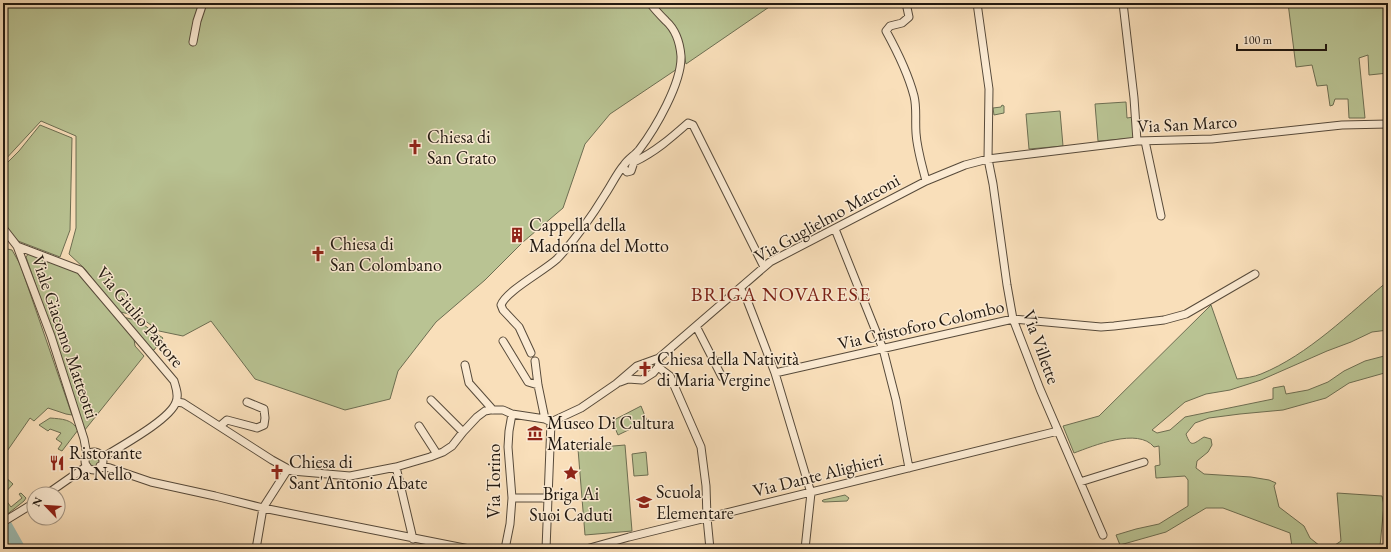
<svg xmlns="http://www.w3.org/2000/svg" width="1391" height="552" font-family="'EB Garamond',serif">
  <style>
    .green { fill: #b9c393; stroke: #6d6e52 }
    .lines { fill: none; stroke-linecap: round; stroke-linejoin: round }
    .river { stroke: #9ebcb2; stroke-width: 11 }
    .minor-casing { stroke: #574a3a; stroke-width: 9 }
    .minor { stroke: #fbead2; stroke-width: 7 }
    .labels { text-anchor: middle; stroke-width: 3; stroke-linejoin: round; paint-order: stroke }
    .street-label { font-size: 18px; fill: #211810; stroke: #fbead2 }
    .poi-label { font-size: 18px; fill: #211810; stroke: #fbead2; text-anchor: start }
    .quarter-label { font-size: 20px; letter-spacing: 1px; fill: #7a1f14; stroke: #fbead2 }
  </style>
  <rect width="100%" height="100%" fill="#f9dfba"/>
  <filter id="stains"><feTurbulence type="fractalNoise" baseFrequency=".005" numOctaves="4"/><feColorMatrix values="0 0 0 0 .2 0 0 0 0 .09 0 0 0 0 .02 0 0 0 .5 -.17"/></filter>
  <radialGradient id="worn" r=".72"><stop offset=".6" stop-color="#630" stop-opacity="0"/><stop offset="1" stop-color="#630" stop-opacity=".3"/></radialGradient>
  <path class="green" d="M3 3H649L676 38 678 57 677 69 610 114 585 144 563 208 523 242 485 280 436 322 398 371 390 399 345 410 255 379 211 321 183 336 159 331 140 317 117 311 85 269 69 254 76 228V136L41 121 3 162Z
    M651 3H775L686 64 681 38Z
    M1288 3H1388V73L1369 75 1368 55 1359 58 1365 118H1349L1348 99H1335L1333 105 1330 106 1327 85 1317 86 1312 65 1296 67Z
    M1126 102 1127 118 1134 117 1136 138 1098 141 1095 104Z
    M1002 105 1004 106V113L994 115 993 108 1001 107Z
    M1060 111 1063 146 1029 149 1026 114Z
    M40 125 72 138 70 230 60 257 18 241 3 223V167L19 151Z
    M3 248 12 250 20 264 72 415 66 414 48 408 34 421 30 418 3 457Z
    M29 253 79 271 134 339 135 346 144 356 84 431 70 384 26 257Z
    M1388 281V330L1372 332 1351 342 1327 351 1261 380 1230 390 1206 394 1185 402 1152 430 1157 433 1170 430 1185 417 1273 399V388L1284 386 1286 394 1308 390 1328 382 1344 371 1365 361 1388 355V372L1349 383 1326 398 1283 410 1240 414 1209 418 1195 423 1186 434C1191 448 1193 444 1204 437L1211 439 1212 445 1208 452 1197 461 1196 468 1204 474 1251 477 1269 480 1276 483 1274 486 1279 507 1304 526 1310 538 1320 546 1332 547 1341 541 1337 493 1382 496 1384 505 1380 546H1388V549H1294L1292 547 1290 533 1223 508H1206L1166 532 1120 545 1116 535 1136 529 1159 524 1188 506V480L1185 476 1156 478 1155 466 1160 465 1159 446 1154 447C1138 427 1093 446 1074 453L1063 426 1099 416 1211 305 1237 379C1245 378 1254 377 1261 374 1308 355 1350 313 1388 281Z
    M120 316 138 321 163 338 154 350H153Z
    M641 406 647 421 618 435 612 421Z
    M50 418C62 419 72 419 78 430L62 451 58 449 62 443 56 439 61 433 50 429 48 431 39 425Z
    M625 445 632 531 585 535 578 449Z
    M646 452 648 475 634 476 632 454Z
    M87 461a7 7 0 1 1 14 0a7 7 0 1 1-14 0Z
    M3 475 13 484 3 495Z
    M21 493 26 498 24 501 5 516 3 512V500L5 499 11 507 22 498 19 494Z
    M845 495 849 498 847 501 824 502 822 501 823 500Z
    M6 524 19 549H3V526Z"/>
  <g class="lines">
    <path class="river" d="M3 519 20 549"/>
    <defs>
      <path id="minor" d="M906 3 909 17 902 23 890 26 886 31C897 51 908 73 914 96 917 108 915 120 916 133 917 149 922 165 926 181
        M977 3 989 89 988 159 993 184 1007 285 1013 319 1040 389 1103 535
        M1123 3 1134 98 1137 141
        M193 42 197 21 203 3
        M1145 141 1161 216
        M623 167 627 172 631 171 634 162C655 152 671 138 688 123L693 125 764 267
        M3 228 17 246 80 270 174 381C176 388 179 395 176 402 170 420 119 447 102 458
        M835 229 883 349 896 400 909 468
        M17 246 51 336 84 439 87 455
        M740 288 747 300 754 318 775 373 811 493 805 549
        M696 326 722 377
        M503 341 528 382 538 385
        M531 353 519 327 503 310 501 305C506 291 544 271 557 259 576 239 592 216 606 193 612 184 617 173 624 165 628 159 635 155 639 150 655 129 682 83 681 56 680 44 676 30 666 21 660 15 655 10 650 3
        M535 361 538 385 545 419
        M465 365 469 383 493 410
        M658 367 670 376 701 447 706 486 707 518 710 549
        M775 373 1013 319 1101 327 1114 326 1164 320 1186 314 1255 274
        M620 382 628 379 642 380 653 373 658 367 659 363
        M431 400 463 432
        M177 402 183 403 272 460 292 471 350 476 396 467 430 457 443 452 452 446 463 432 477 417 485 411 490 410H503L512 414 545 419 551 422
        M551 422 581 408 616 384 637 366 659 358 770 262 926 181 965 165 988 159 1137 141 1212 139 1342 125 1388 124
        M220 426 227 420 257 428 264 425 265 418 264 409 247 402
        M419 426 437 454
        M85 461a9 9 0 1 1 18 0a9 9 0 1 1-18 0Z
        M100 466 110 468 151 482 215 496 263 508 469 549
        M396 467 413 539
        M1080 482 1144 462
        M47 494 87 466
        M512 498H548
        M3 522 34 503
        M256 549 263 508 288 469
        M505 549 510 524 512 498 508 447 509 431 512 414
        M546 549 551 422
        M586 549 629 537 1058 431"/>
    </defs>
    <use href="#minor" class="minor-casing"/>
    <use href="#minor" class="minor"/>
  </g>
  <defs>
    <symbol id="church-bare" viewBox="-9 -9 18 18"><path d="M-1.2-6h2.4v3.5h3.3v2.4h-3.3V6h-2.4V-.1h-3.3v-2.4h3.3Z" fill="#8f2418" stroke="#fbead2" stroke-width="2.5" paint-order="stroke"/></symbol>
    <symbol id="building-bare" viewBox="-9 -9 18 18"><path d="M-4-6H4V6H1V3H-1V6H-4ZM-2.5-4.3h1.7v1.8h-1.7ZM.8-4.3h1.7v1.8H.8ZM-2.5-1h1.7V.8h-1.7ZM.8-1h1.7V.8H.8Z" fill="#8f2418" stroke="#fbead2" stroke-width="2.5" paint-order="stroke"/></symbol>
    <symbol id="museum-bare" viewBox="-9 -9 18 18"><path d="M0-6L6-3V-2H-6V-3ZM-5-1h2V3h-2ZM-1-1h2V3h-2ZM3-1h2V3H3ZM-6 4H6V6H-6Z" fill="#8f2418" stroke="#fbead2" stroke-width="2.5" paint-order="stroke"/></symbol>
    <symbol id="restaurant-bare" viewBox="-9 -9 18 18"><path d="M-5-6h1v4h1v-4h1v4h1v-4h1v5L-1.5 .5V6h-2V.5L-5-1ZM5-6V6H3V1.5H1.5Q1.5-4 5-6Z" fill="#8f2418" stroke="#fbead2" stroke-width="2.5" paint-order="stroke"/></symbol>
    <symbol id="sight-bare" viewBox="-9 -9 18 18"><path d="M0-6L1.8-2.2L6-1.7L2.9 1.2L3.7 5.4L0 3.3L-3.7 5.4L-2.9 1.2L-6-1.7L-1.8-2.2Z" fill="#8f2418" stroke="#fbead2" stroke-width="2.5" paint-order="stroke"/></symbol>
    <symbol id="school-bare" viewBox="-9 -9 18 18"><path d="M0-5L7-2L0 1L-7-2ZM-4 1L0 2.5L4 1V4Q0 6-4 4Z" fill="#8f2418" stroke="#fbead2" stroke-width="2.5" paint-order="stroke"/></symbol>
  </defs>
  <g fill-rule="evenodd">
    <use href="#church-bare" x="404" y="136" width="22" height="22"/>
    <use href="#building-bare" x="506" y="224" width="22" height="22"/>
    <use href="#church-bare" x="307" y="243" width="22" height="22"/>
    <use href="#church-bare" x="634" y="358" width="22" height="22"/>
    <use href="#museum-bare" x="524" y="422" width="22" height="22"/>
    <use href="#restaurant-bare" x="46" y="452" width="22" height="22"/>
    <use href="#church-bare" x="266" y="461" width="22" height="22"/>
    <use href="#sight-bare" x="560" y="462" width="22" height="22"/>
    <use href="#school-bare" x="633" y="491" width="22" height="22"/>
  </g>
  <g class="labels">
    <g class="street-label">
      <text transform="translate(1187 124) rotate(-3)" y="6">Via San Marco</text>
      <text transform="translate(827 218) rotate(-29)" y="6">Via Guglielmo Marconi</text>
      <text transform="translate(140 317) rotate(50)" y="6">Via Giulio Pastore</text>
      <text transform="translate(921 325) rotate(-13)" y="6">Via Cristoforo Colombo</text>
      <text transform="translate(65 337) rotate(71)" y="6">Viale Giacomo Matteotti</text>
      <text transform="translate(1041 347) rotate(70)" y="6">Via Villette</text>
      <text transform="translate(818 475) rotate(-14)" y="6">Via Dante Alighieri</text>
      <text transform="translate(494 481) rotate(-90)" y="6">Via Torino</text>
    </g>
    <g class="poi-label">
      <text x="427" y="143">Chiesa di<tspan x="427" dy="21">San Grato</tspan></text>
      <text x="529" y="231">Cappella della<tspan x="529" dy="21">Madonna del Motto</tspan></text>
      <text x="330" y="250">Chiesa di<tspan x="330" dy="21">San Colombano</tspan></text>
      <text x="657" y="365">Chiesa della Natività<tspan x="657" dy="21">di Maria Vergine</tspan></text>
      <text x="547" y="429">Museo Di Cultura<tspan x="547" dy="21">Materiale</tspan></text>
      <text x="69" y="459">Ristorante<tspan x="69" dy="21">Da Nello</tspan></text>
      <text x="289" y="468">Chiesa di<tspan x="289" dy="21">Sant'Antonio Abate</tspan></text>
      <text x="656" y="498">Scuola<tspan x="656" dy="21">Elementare</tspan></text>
      <text x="571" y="500" text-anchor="middle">Briga Ai<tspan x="571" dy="21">Suoi Caduti</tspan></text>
    </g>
    <g class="quarter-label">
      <text x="781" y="301">BRIGA NOVARESE</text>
    </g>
  </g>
  <rect width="1391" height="552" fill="none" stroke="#f9dfba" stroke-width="16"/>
  <rect x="4" y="4" width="1383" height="544" fill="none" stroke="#211810" stroke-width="2"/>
  <rect x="8" y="8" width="1375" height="536" fill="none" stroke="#211810"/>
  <g transform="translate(46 506) rotate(295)"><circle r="19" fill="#fbead2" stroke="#a49684"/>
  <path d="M0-3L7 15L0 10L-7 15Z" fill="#8f2418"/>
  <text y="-6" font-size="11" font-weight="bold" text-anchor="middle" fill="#211810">N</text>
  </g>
  <path d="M1237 44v6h89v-6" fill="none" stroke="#211810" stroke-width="2"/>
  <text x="1243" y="44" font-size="12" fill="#211810" stroke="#fbead2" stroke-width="3" paint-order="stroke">100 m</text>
  <rect width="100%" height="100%" filter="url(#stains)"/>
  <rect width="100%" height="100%" fill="url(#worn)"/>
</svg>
